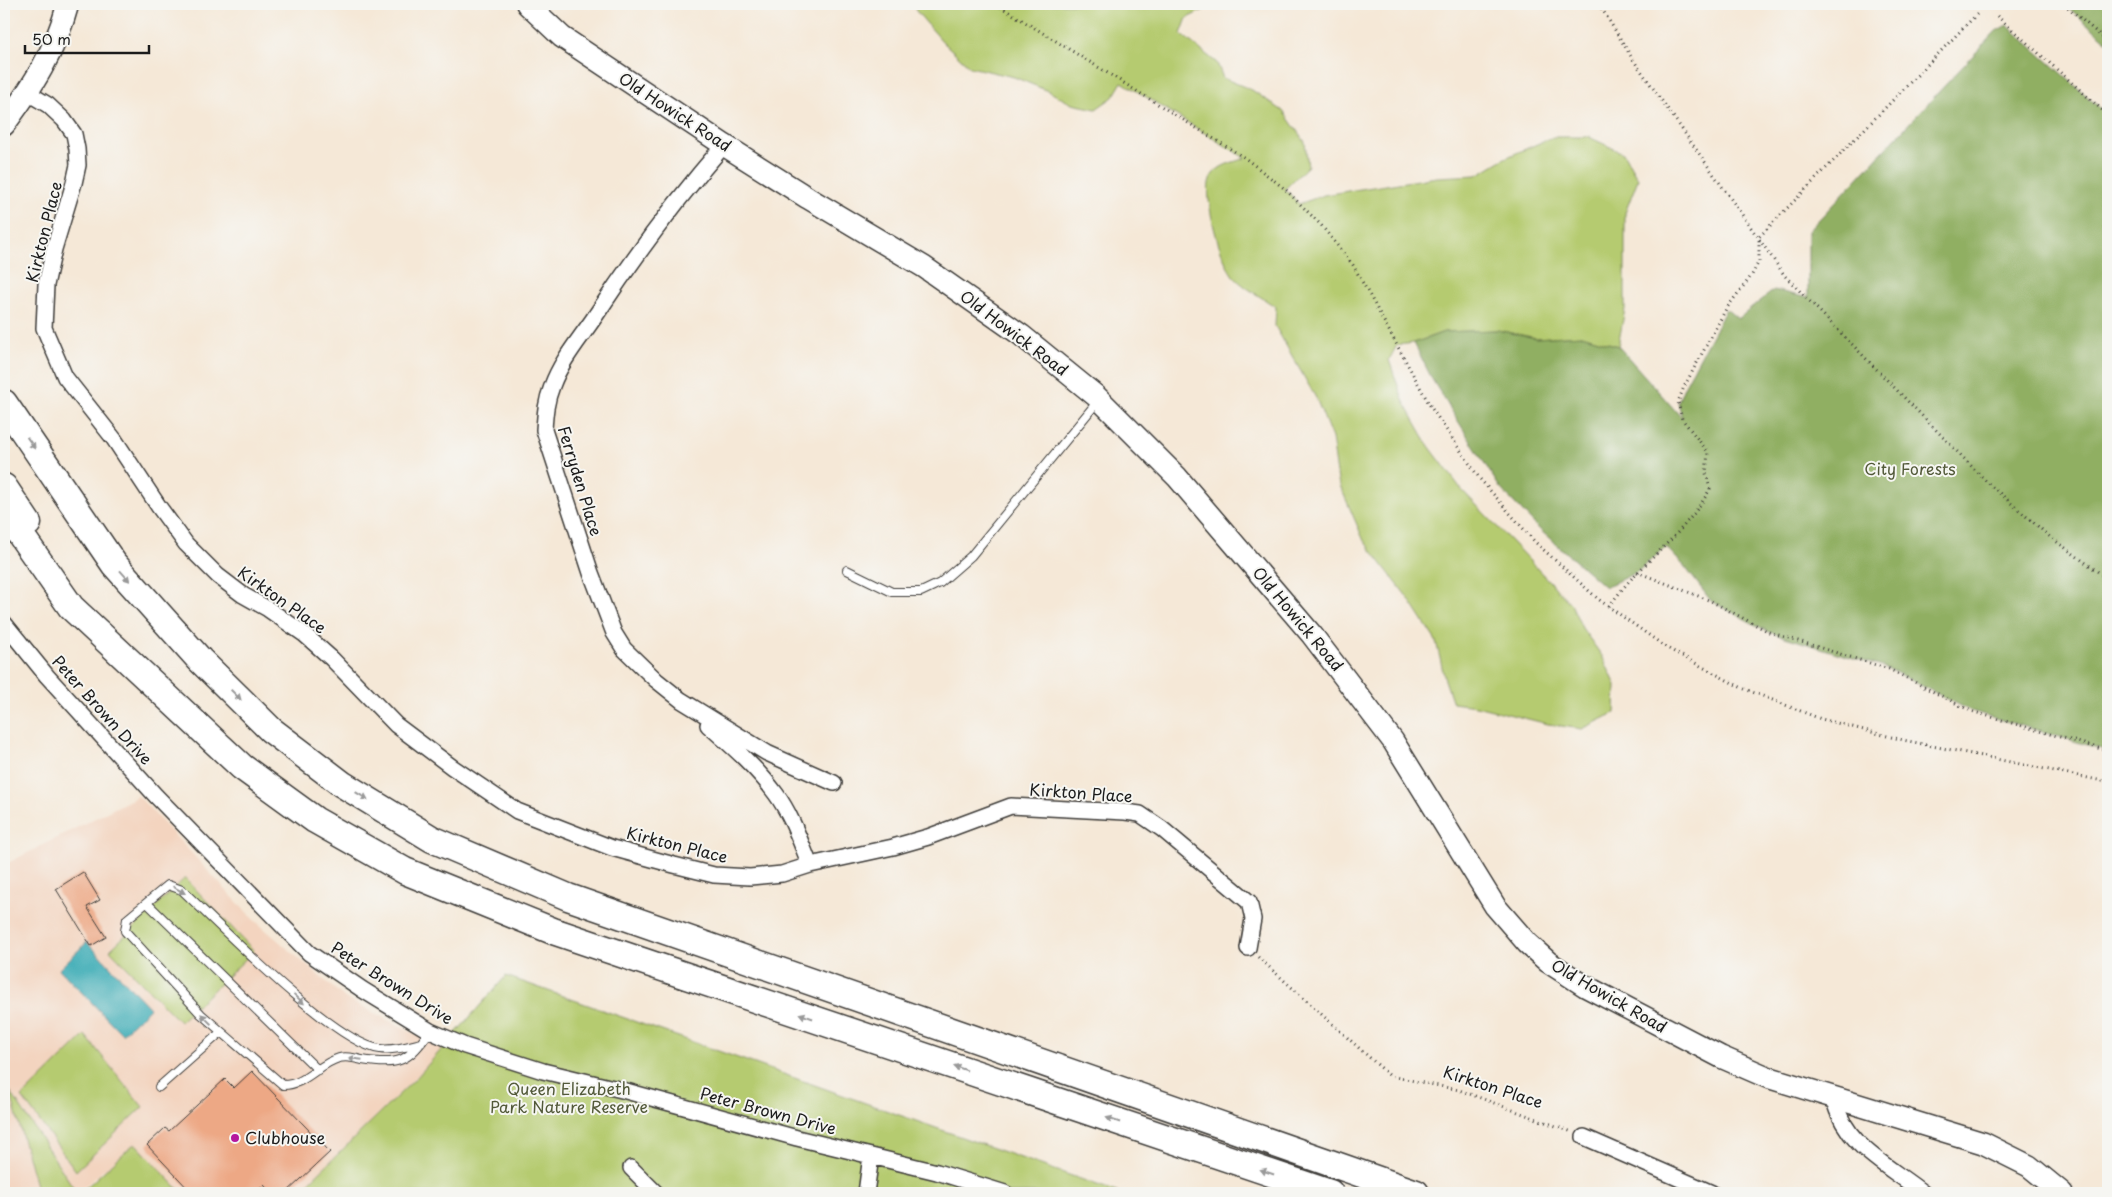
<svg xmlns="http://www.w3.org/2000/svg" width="2112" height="1197" font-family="'Playpen Sans',sans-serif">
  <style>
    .built { fill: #f3d4bf }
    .green { fill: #b5cb6f; stroke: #687446 }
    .forest { fill: #90af62; stroke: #56663f }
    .water { fill: #3aabb5; stroke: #2b6468 }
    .building { fill: #eda885 }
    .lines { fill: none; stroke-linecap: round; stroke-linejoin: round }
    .lane-casing { stroke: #3d3b38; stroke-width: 10 }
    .street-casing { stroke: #3d3b38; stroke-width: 18 }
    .secondary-casing { stroke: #3d3b38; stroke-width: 24 }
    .highway-casing { stroke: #3d3b38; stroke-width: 29 }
    .path { stroke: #3d3b38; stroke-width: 3; stroke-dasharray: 1 4; stroke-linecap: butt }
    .lane { stroke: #fff; stroke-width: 8 }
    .street { stroke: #fff; stroke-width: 15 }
    .secondary { stroke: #fff; stroke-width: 21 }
    .highway { stroke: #fff; stroke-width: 26 }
    .oneway { fill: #999 }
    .poi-dot { fill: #b5179e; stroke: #f6f6f2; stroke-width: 2 }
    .labels { text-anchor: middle; stroke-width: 4; stroke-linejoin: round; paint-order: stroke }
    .street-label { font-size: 16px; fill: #1c1c1c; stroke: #f6f6f2 }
    .park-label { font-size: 16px; fill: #525939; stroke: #f6f6f2 }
    .poi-label { font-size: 16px; fill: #1c1c1c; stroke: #f6f6f2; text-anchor: start }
  </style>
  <rect width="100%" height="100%" fill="#f6f6f2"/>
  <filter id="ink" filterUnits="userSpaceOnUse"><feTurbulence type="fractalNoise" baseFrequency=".02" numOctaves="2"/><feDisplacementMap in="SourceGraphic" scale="10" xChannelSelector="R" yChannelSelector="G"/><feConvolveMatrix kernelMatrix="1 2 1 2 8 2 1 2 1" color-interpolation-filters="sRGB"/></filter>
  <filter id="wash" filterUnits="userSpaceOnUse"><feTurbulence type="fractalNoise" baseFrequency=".0096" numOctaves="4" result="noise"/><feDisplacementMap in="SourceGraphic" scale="20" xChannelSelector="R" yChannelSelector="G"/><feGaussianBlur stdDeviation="1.12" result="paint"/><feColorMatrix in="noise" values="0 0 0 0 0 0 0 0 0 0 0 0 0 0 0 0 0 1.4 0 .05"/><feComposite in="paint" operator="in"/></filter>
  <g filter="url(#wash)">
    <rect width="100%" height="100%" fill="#f5e8d7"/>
    <path class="built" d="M138 796 253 919 345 998 444 1049 298 1193H182L135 1143 77 1193 12 1093 38 1193H4V865Z"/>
    <path class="green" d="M913 4H1213L1212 6 1187 18 1181 34 1217 63 1223 78 1252 90 1283 111 1305 142 1308 166 1285 189 1299 204 1324 195 1354 190 1437 177 1477 175 1505 158 1553 137H1589L1623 153 1638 179 1625 213V309L1618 346 1582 335 1536 338 1497 330 1444 332 1414 343 1397 345 1389 360 1403 400 1429 446 1462 490 1571 604 1582 628 1602 656 1616 685 1615 713 1582 729 1548 724 1476 706 1453 703 1445 680 1436 641 1408 598 1364 541 1338 481 1332 438 1316 398 1275 326 1276 307C1263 298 1246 289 1235 278 1221 264 1203 197 1210 179 1217 164 1233 163 1245 158L1122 82 1113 97 1096 109 1072 104 1048 91 1014 77 970 67 943 42 916 11Z
      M185 878 254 951 180 1022 110 950Z
      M506 976 1120 1193H298L418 1076Z
      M85 1035 143 1107 76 1171 22 1097Z
      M10 1091 77 1193H38Z
      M135 1143 182 1193H80Z"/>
    <path class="forest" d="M2064 4H2108V42Z
      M2007 25 2108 115V751L1971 711 1889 669 1769 632 1711 601 1685 567 1666 547 1637 572 1605 587 1540 530 1500 488 1433 381 1414 343 1444 332 1497 330 1536 338 1582 335 1618 346 1682 418 1678 402 1684 387 1726 309 1738 319 1774 290 1808 298V231L1996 31Z"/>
    <path class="water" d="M87 942 150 1008 122 1034 59 969Z"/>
    <g id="blocks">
      <path class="building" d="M83 872 100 900 87 907 106 937 91 946 56 889Z
        M252 1071 330 1152 286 1193H271L264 1185 255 1193H192L147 1145 165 1128 169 1131 225 1079 234 1088Z"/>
    </g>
  </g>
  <g filter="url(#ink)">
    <use href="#blocks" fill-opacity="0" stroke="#3d3b38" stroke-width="1"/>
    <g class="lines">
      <defs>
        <path id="lane" d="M1983 4H2001
          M847 570 892 592H921L940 583 971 556 1098 401
          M147 903 318 1070
          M421 1043C409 1046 393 1051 380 1049 335 1044 219 925 182 890L168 885 127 919 125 931 201 1014 283 1085C306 1085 318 1064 339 1058 346 1056 355 1058 362 1060 399 1066 408 1062 430 1031
          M159 1087 220 1033"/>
        <path id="street" d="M28 93 48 105 64 120 74 134 77 149 78 165 74 183 54 249 46 285 44 328 65 377 114 439 159 507 186 544 218 576 243 595 268 609 304 634 332 659 396 725 452 767 517 811 612 848 674 865 714 875 750 877 782 874 810 865 893 847 928 837 1011 806 1125 812 1140 814 1162 829 1249 902 1253 919 1248 948
          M724 145C676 200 634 257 594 318 579 340 561 361 552 386 546 401 545 414 544 430L591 573 614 633 624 649 656 680 681 700 767 753 834 783
          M4 623 47 676 156 796 309 953 363 990 430 1031 465 1046 543 1071 626 1091 797 1138 937 1172 1005 1193
          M708 725C732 746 758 769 776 794 792 816 800 841 810 865
          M1833 1098C1847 1148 1885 1163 1923 1193
          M1584 1137 1712 1193
          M631 1168 656 1193
          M866 1193 871 1156"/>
        <path id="secondary" d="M527 4 562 37 724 145 808 198 924 267 1021 335 1096 396 1177 477 1312 635 1393 741 1495 906 1527 943 1548 962 1585 986 1721 1057 1767 1077 1983 1143 2029 1166 2062 1193
          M4 125C33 86 55 52 68 4"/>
        <path id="highway" d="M4 403 114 564 200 660 271 730 342 784 432 839 568 897 1416 1193
          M4 487 28 523
          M4 511 71 607 242 767 315 820 405 871 553 931 1330 1193"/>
      </defs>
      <use href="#lane" class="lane-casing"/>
      <use href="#street" class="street-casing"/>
      <use href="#secondary" class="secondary-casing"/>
      <use href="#highway" class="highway-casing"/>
      <path class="path" d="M996 4 1245 158 1285 189 1321 225 1353 265 1432 409 1480 479 1535 542 1598 599 1667 648 1742 688 1821 719 1903 740 2108 782
        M1599 4 1632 58 1785 276 1989 484 2049 536 2108 579
        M2064 4 2108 42
        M1997 16 2108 115
        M1637 572 1711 601 1769 632 1889 669 1971 711 2108 751
        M1609 606C1618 595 1628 581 1639 571 1666 544 1691 523 1710 489L1706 473 1708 452 1682 419 1678 402 1684 387 1726 309 1752 275 1759 261V237L1978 13
        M1258 957 1390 1076 1459 1090 1572 1132"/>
      <use href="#lane" class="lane"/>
      <use href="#street" class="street"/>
      <use href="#secondary" class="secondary"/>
      <use href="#highway" class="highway"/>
    </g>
    <defs><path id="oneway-solid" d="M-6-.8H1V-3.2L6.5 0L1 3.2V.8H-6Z" transform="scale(1.25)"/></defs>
    <g class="oneway">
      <use href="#oneway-solid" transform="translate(31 443) rotate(55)"/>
      <use href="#oneway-solid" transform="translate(125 576) rotate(48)"/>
      <use href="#oneway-solid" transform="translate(236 695) rotate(45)"/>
      <use href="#oneway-solid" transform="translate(362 796) rotate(31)"/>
      <use href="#oneway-solid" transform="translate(179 890) rotate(30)"/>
      <use href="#oneway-solid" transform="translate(299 999) rotate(43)"/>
      <use href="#oneway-solid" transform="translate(806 1016) rotate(-161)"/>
      <use href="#oneway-solid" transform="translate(206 1019) rotate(-136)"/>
      <use href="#oneway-solid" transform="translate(355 1059) rotate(-174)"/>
      <use href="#oneway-solid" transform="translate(960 1068) rotate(-161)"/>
      <use href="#oneway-solid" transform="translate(1113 1120) rotate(-161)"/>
      <use href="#oneway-solid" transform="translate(1267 1172) rotate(-161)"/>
    </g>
  </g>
  <circle class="poi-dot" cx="235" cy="1138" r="5"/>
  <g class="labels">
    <g class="street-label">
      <text transform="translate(675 112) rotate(33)" y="6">Old Howick Road</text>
      <text transform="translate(44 232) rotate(-76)" y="6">Kirkton Place</text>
      <text transform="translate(1014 333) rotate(37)" y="6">Old Howick Road</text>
      <text transform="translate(580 481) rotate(73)" y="6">Ferryden Place</text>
      <text transform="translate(282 600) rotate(35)" y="6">Kirkton Place</text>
      <text transform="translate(1298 619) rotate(50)" y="6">Old Howick Road</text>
      <text transform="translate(102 710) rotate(48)" y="6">Peter Brown Drive</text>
      <text transform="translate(1081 793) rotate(4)" y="6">Kirkton Place</text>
      <text transform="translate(677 845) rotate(14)" y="6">Kirkton Place</text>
      <text transform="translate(392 983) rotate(32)" y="6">Peter Brown Drive</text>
      <text transform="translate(1609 996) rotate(30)" y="6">Old Howick Road</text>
      <text transform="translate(1493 1087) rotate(18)" y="6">Kirkton Place</text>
      <text transform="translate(768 1111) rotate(15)" y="6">Peter Brown Drive</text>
    </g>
    <g class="park-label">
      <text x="1910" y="475">City Forests</text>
      <text x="569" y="1095">Queen Elizabeth<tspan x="569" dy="18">Park Nature Reserve</tspan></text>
    </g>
    <g class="poi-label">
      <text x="245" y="1144">Clubhouse</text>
    </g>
  </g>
  <rect width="2112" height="1197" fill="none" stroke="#f6f6f2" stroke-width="20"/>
  <path d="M25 45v8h124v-8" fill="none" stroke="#1c1c1c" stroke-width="2.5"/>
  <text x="32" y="45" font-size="15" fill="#1c1c1c" stroke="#f6f6f2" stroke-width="4" paint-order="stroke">50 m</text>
</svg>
